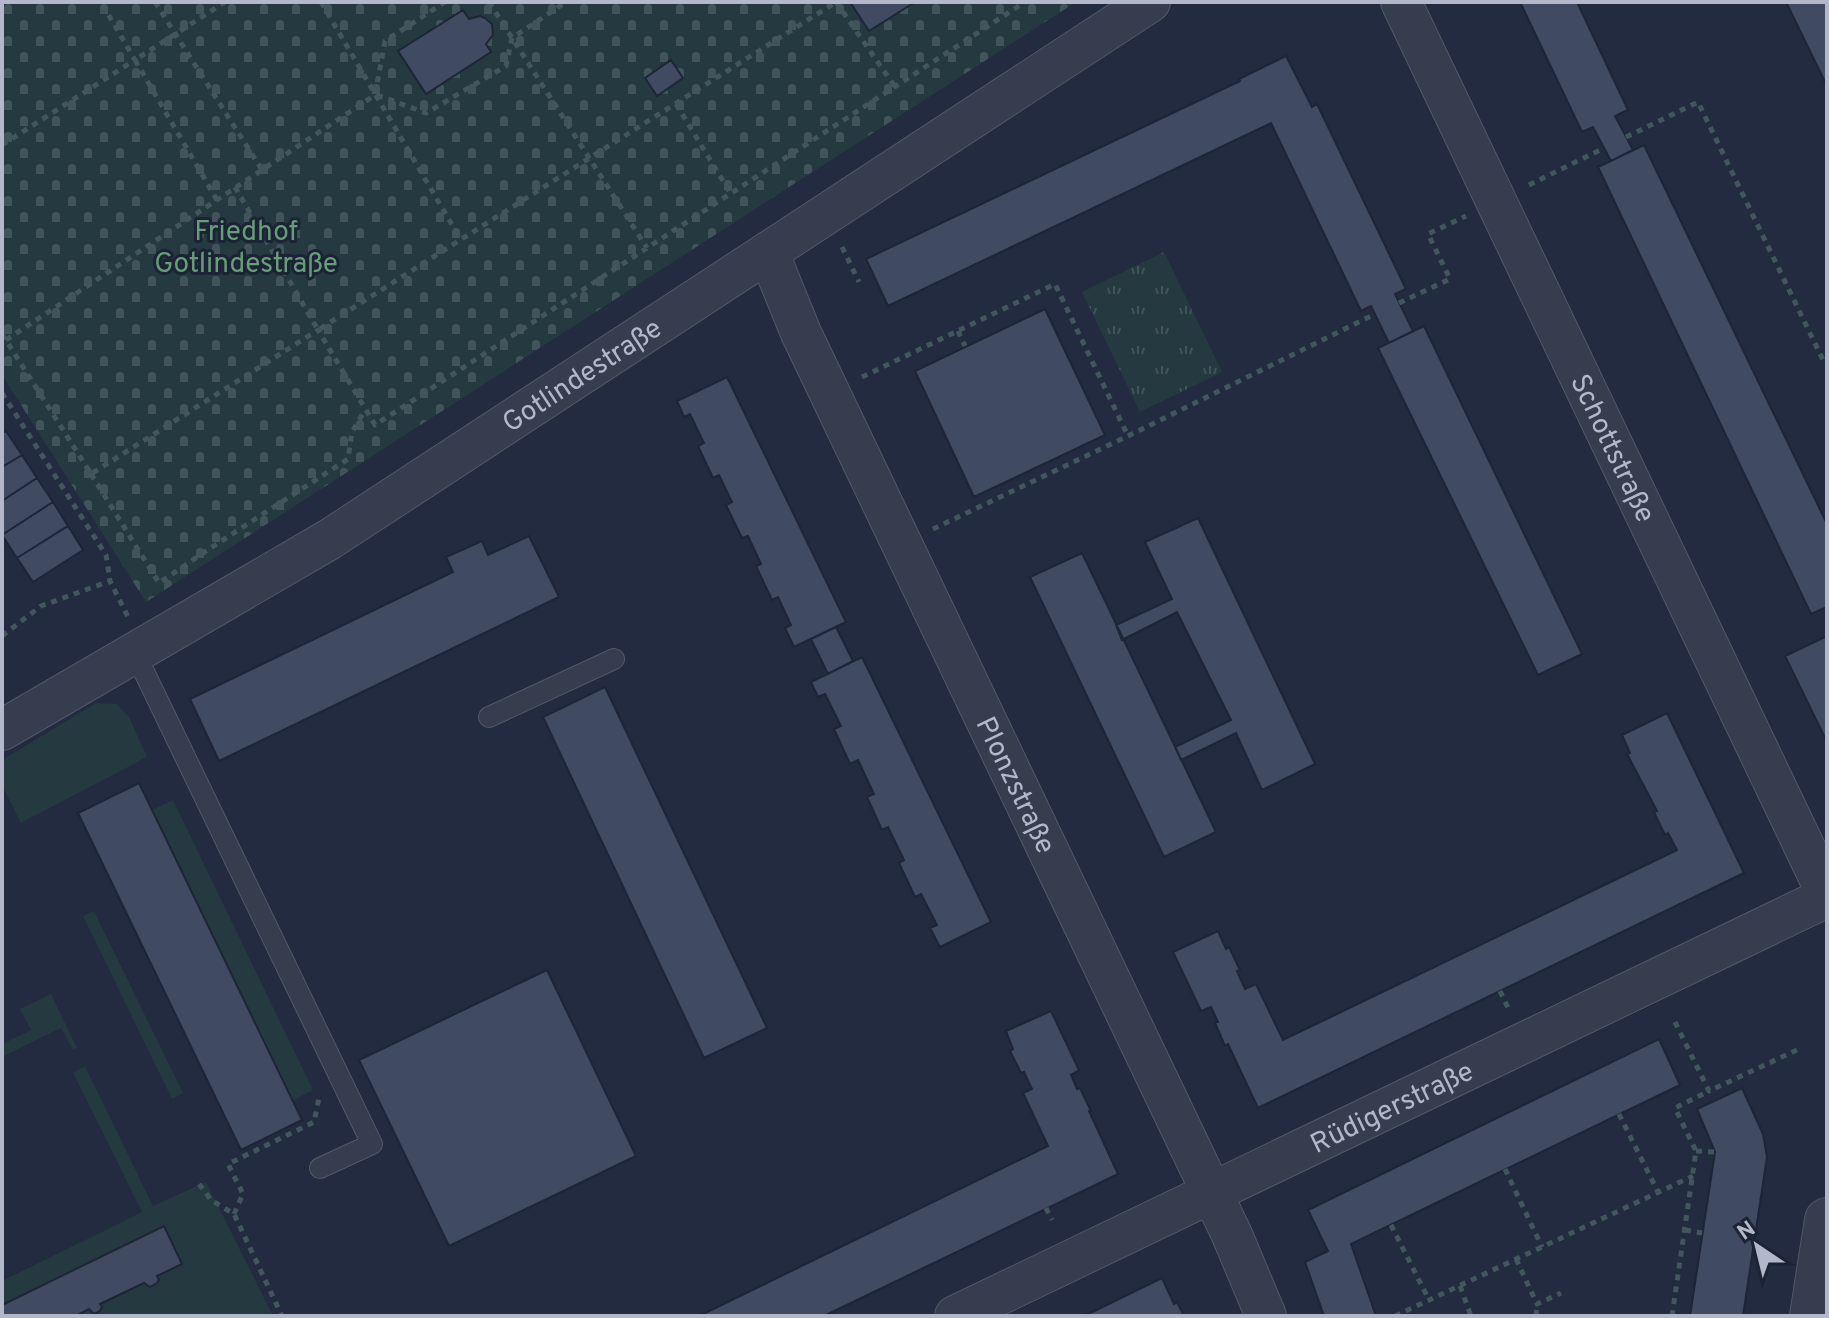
<svg xmlns="http://www.w3.org/2000/svg" width="1829" height="1318" font-family="Overpass,sans-serif">
  <style>
    .grass { fill: #243a40 }
    .cemetery { fill: url(#cemetery-stones) }
    .park { fill: url(#park-tufts) }
    .building { fill: #404a61; stroke: #1d2536; stroke-width: 2 }
    .lines { fill: none; stroke-linecap: round; stroke-linejoin: round }
    .service-casing { stroke: #51586a; stroke-width: 22 }
    .minor-casing { stroke: #51586a; stroke-width: 42 }
    .tertiary-casing { stroke: #51586a; stroke-width: 46 }
    .path { stroke: #42575d; stroke-width: 5; stroke-dasharray: 6 6; stroke-linecap: butt }
    .service { stroke: #363d4f; stroke-width: 20 }
    .minor { stroke: #363d4f; stroke-width: 40 }
    .tertiary { stroke: #363d4f; stroke-width: 44 }
    .labels { text-anchor: middle; stroke-width: 6; stroke-linejoin: round; paint-order: stroke }
    .park-label { font-size: 28px; fill: #679d79; stroke: #1b2334 }
    .street-label { font-size: 28px; fill: #b2b8ca; stroke: #1b2334 }
  </style>
  <defs>
    <pattern id="cemetery-stones" width="16" height="16" patternUnits="userSpaceOnUse" patternTransform="scale(2)"><rect width="16" height="16" fill="#243a40"/><path d="M2 7V4a2 2 0 0 1 4 0v3zM10 15v-3a2 2 0 0 1 4 0v3z" fill="#41545a"/></pattern>
    <pattern id="park-tufts" width="24" height="20" patternUnits="userSpaceOnUse" patternTransform="scale(2)"><rect width="24" height="20" fill="#243a40"/><path d="M3 7l-1-3M5 7V3M7 7l1-3M15 17l-1-3M17 17v-4M19 17l1-3" fill="none" stroke="#41545a"/></pattern>
  </defs>
  <rect width="100%" height="100%" fill="#222b3f"/>
  <path class="grass" d="M96 703 117 704 129 717 147 757 21 823 2 785V760Z
    M173 800 313 1090 292 1101 152 810Z
    M94 911 183 1093 172 1099 83 916Z
    M51 994 77 1048 73 1050 61 1028 2 1057V1044L31 1030 20 1009Z
    M85 1066 153 1206 206 1182 273 1316H2V1281L142 1212 73 1073Z"/>
  <path class="cemetery" d="M2 2H1076L146 602 2 375Z"/>
  <path class="park" d="M1164 252 1222 372 1140 412 1082 292Z"/>
  <path class="building" d="M850 2H915L869 31Z
    M1520 2H1577L1628 110 1615 116 1633 150 1611 161 1593 127 1582 132Z
    M1786 2H1827V86Z
    M463 10 469 19 480 16 485 18 492 24 493 35 486 44 491 52 426 94 398 51Z
    M1286 56 1312 107 1317 104 1406 289 1395 294 1413 331 1389 343 1371 306 1361 311 1271 123 888 306 866 259 1240 81 1239 79Z
    M671 60 683 78 657 96 645 78Z
    M1644 145 1827 524V607L1811 614 1598 167Z
    M1045 309 1105 435 974 497 915 371Z
    M1424 326 1582 654 1538 675 1378 348Z
    M727 377 846 622 794 647 785 628 791 625 778 597 772 600 756 566 761 564 748 536 742 538 726 505 732 502 719 475 713 478 698 446 704 443 690 414 684 417 677 401Z
    M6 431 22 455 2 467V433Z
    M22 455 37 478 2 501V467Z
    M37 478 53 502 2 535V501Z
    M53 502 68 526 17 558 2 535Z
    M1198 518 1315 764 1262 790 1236 733 1181 760 1175 747 1231 720 1177 612 1122 640 1116 625 1172 599 1145 542Z
    M68 526 83 550 33 582 17 558Z
    M529 536 559 597 219 761 190 699 453 572 446 557 482 541 488 555Z
    M1082 553 1216 832 1164 857 1030 577Z
    M836 627 853 661 828 674 811 639Z
    M1827 636V742L1785 656Z
    M862 657 991 922 940 947 930 928 937 925 921 894 915 897 899 863 904 860 888 827 882 830 867 797 874 794 858 760 850 764 834 729 841 726 825 694 818 697 811 682Z
    M605 687 767 1028 704 1058 543 717Z
    M1667 713 1744 873 1258 1108 1228 1044 1225 1046 1215 1023 1218 1022 1211 1007 1201 1011 1173 952 1218 931 1226 949 1229 947 1240 970 1237 971 1245 989 1256 984 1283 1040 1677 850 1668 833 1665 835 1654 812 1657 811 1627 754 1630 753 1622 735Z
    M139 783 302 1120 241 1150 78 813Z
    M547 970 636 1156 449 1246 359 1060Z
    M1051 1011 1079 1070 1071 1075 1077 1089 1080 1088 1091 1111H1089L1118 1174 824 1316H699L1048 1146 1023 1093 1032 1089 1024 1072 1021 1073 1010 1051 1013 1049 1006 1031Z
    M1659 1039 1680 1085 1351 1244 1376 1316H1324L1305 1262 1328 1251 1308 1210Z
    M1742 1088 1763 1134 1767 1157 1743 1316H1690L1715 1152 1697 1109Z
    M164 1226 182 1264 157 1276 159 1280 157 1283 150 1287 144 1283 100 1304 102 1307 100 1311 94 1314 89 1309 76 1316H2V1305Z
    M1162 1278 1174 1304 1177 1302 1184 1316H1084Z"/>
  <g class="lines">
    <defs>
      <path id="service" d="M135 653 372 1144 320 1168
        M489 717 614 659"/>
      <g id="minor">
        <path id="s1" d="M1401 2 1827 894"/>
        <path id="s2" d="M768 252 801 333 1232 1235 1266 1316"/>
        <path id="s3" d="M2 730 330 539 1150 2"/>
        <path id="s4" d="M955 1316 1827 897"/>
      </g>
      <path id="tertiary" d="M1812 1316 1827 1220"/>
    </defs>
    <use href="#service" class="service-casing"/>
    <use href="#minor" class="minor-casing"/>
    <use href="#tertiary" class="tertiary-casing"/>
    <path class="path" d="M155 2 262 170
      M321 2 461 240
      M489 2 647 248
      M836 2 895 87
      M377 95 426 113 506 66 512 38 566 2
      M676 104 731 194
      M1626 137 1698 102 1823 360 1827 358
      M2 145 135 60 101 2
      M1529 185 1604 148
      M235 187 318 330 836 2
      M217 200 135 60 225 2
      M842 247 859 282
      M1399 303 1450 279 1428 234 1466 216
      M958 331 965 346
      M2 334 91 474 318 330 375 425 1025 2
      M6 340 375 95 385 41 445 2
      M862 377 1055 284 1128 436
      M2 393 106 555 110 581 128 617
      M91 474 159 583 209 549 348 459 352 432 365 410
      M933 529 1128 436 1375 314
      M2 636 41 606 110 581
      M1500 991 1510 1012
      M1675 1022 1709 1091 1797 1050
      M1619 1114 1658 1192
      M1696 1151 1715 1152
      M1505 1169 1542 1247
      M199 1184 211 1200 234 1214 282 1316
      M1046 1208 1052 1220
      M234 1214 243 1194 228 1164 314 1122 319 1098
      M1391 1225 1429 1300
      M1685 1230 1702 1233
      M1516 1259 1537 1304 1561 1293
      M1460 1286 1471 1316
      M1395 1316 1693 1176
      M1536 1316 1537 1304
      M1672 1316 1696 1151 1675 1108 1709 1091"/>
    <use href="#service" class="service"/>
    <use href="#minor" class="minor"/>
    <use href="#tertiary" class="tertiary"/>
  </g>
  <g class="labels">
    <g class="park-label">
      <text x="246" y="240">Friedhof<tspan x="246" dy="32">Gotlindestraße</tspan></text>
    </g>
    <g class="street-label">
      <text dy="10" stroke="none"><textPath href="#s3" startOffset="680">Gotlindestraße</textPath></text>
      <text dy="10" stroke="none"><textPath href="#s1" startOffset="494">Schottstraße</textPath></text>
      <text dy="10" stroke="none"><textPath href="#s2" startOffset="588">Plonzstraße</textPath></text>
      <text dy="10" stroke="none"><textPath href="#s4" startOffset="484">Rüdigerstraße</textPath></text>
    </g>
  </g>
  <rect width="1829" height="1318" fill="none" stroke="#b2b8ca" stroke-width="8"/>
  <g transform="translate(1757 1246) rotate(325)" stroke="#1b2334" stroke-width="6" paint-order="stroke">
  <path d="M0-6L14 30L0 20L-14 30Z" fill="#b2b8ca"/>
  <text y="-12" font-size="22" font-weight="bold" text-anchor="middle" fill="#b2b8ca">N</text>
  </g>
</svg>
